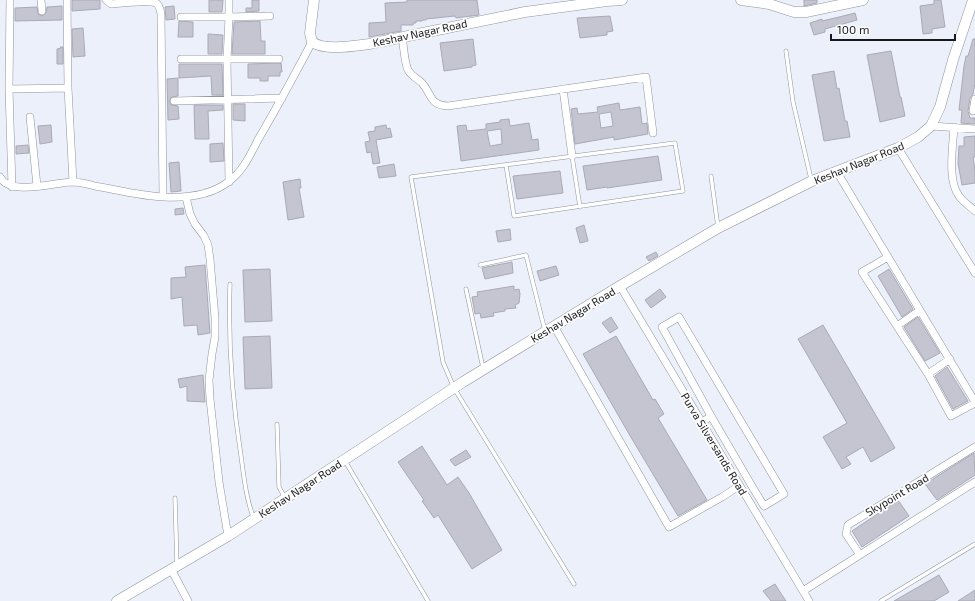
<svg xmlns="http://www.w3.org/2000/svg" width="975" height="601" font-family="'Exo 2',sans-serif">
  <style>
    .building { fill: #c4c5d0; stroke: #aaaab6; fill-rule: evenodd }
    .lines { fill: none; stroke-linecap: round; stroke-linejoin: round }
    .lane-casing { stroke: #8f949e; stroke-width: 4.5 }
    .street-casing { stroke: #8f949e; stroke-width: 8 }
    .secondary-casing { stroke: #8f949e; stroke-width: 11 }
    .lane { stroke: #fff; stroke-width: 3.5 }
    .street { stroke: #fff; stroke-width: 7 }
    .secondary { stroke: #fff; stroke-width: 10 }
    .labels { text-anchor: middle; stroke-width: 3.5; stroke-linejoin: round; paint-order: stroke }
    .street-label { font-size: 11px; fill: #17181c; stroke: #fdfdfd }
  </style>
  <rect width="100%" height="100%" fill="#ebf0fb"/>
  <path class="building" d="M72 0H100V9L72 11Z
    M209 0H223L222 12H209Z
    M252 0H259V11L246 12V8H252Z
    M407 0H477L479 15 456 18 455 16 426 19V20H423L422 21H416V23H413V25H401V31L369 37V23L386 22 385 3 407 2Z
    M804 0H817V3L804 6Z
    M934 0H941L945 27 932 29V33L923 34 920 6 934 4Z
    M62 6V20L15 21V8L37 7 38 14 42 16 46 13 47 7Z
    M174 6 175 19 166 20 165 7Z
    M855 13 857 20 825 29V32L814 35 810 23 822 19V21L835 18Z
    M610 16 613 31 607 32V35L580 38 577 18Z
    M179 21 193 22V37H178Z
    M260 21 261 41H265V54H232L234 22Z
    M83 28 85 56 73 57 72 29Z
    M208 34 223 35 222 54H208Z
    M473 39 476 65 472 66V67L444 71 440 43Z
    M973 39H975V83L973 94 970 98 968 111 970 118H975V124L961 123 962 110H959L964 66 966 56H968Z
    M60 47H63V64H57V49L61 48Z
    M891 51 900 97H901L905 116 880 122 867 55Z
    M281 63 282 72H280V76H268V81H260V78H248V64Z
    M179 64H222L223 95H212L211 76 179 78Z
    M834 71 837 89 839 88 845 121H847L850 137 824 141 812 75Z
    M178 78V96L172 97 169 101 171 105 178 106 179 119 168 120 167 79Z
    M619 103 620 110 640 107 642 124 647 123 648 134 614 140V137L575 144 571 109 577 108 578 114 598 112 597 107ZM611 112 613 126 601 128 599 114Z
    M233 104H245V121L233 120Z
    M194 105H223V110L208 111 209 139H195Z
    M509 119 510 126 529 123 532 140 538 139 539 150 461 161 457 126 466 125 467 131 486 129V124L500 122V120ZM501 129 502 144 490 146 487 131Z
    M51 125 52 142 40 144 38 126Z
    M386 125 387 129 390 128 392 137 376 140 380 163 373 164 371 152 367 153 365 142 370 141 368 132 375 131V127Z
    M975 136V157H973L975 170V183L962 185 958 163 959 146H964V137Z
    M223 143 224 161 210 162V144Z
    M28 145 29 153 16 154V146Z
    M658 156 662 180 607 188V187L587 190 583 166Z
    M179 162 181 191 171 192 169 163Z
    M394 164 396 176 379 178 377 167Z
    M560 171 563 193 517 199 513 176Z
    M300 179 301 188H299L304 217 288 220 283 182Z
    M183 208 184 214 175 215V209Z
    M584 225 588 241 580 243 576 228Z
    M510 229 511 240 498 242 496 231Z
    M656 252 658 256 649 261 646 257Z
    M512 262 513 273 485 279 482 268Z
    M205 265 210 333 198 335 197 325 184 326 182 297 171 299V278L186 277 185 267Z
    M556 266 559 275 540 281 537 271Z
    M270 269 272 321 245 322 243 270Z
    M889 269 913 309 902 317 878 276Z
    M514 286V290L519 289 520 294 519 303 515 305 516 308 505 309V311L493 313 494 316 481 318 480 313 475 314 472 297 478 296 477 292Z
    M660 289 666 297 651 308 645 300Z
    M611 317 618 328 610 333 602 323Z
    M918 317 940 353 925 361 904 327Z
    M823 325 895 448 871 462 863 447 846 457 851 464 842 469 823 437 847 423 798 339Z
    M270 336 272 388 245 389 243 337Z
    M616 336 653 400 655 399 664 414 658 418 707 500 678 516 629 434 583 354Z
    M947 367 968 401 953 409 935 376Z
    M203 375 205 402 187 401V386L180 388 178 379Z
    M422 446 447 485 458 477 469 493 502 550 472 569 438 515 434 518 422 501 424 500 398 462Z
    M466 450 471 457 455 466 450 460Z
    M974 453 975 475 937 500 925 484Z
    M898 500 909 516 862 547 852 531Z
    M939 575 949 592 934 601H894Z
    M775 584 780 592 786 601H771L763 591Z
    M975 590V601H958Z"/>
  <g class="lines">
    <defs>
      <path id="lane" d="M786 51 793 102 811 179
        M572 156 580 207
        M506 165 514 216 683 191 675 143 411 177 443 362 454 388 574 584
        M711 176 718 227
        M480 265 526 255 545 331
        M230 284C228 342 232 399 241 456 244 477 246 499 254 519
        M466 289 483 368
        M277 424 279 487 285 498
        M345 461 428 601
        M175 498 177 565
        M881 601 975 544"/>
      <path id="street" d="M10 0 9 89 12 187
        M41 0 42 11
        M67 0 68 88 73 182
        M106 0 111 4C121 3 148 0 156 3 160 5 160 10 161 14L163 197
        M181 17H229L270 16
        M402 37C404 47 404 61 408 70 412 77 417 78 422 83 432 94 429 105 448 106L646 77 653 133
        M181 59H279
        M9 89 68 88
        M563 89 572 156
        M174 101 282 98
        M973 111 975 99
        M30 117 37 186
        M931 126 975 129
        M954 127C953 146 947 180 959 196 963 202 970 206 975 211
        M898 148 975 273
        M837 172 975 402
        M0 177C9 196 53 183 71 182 79 182 88 184 95 186 118 190 141 196 164 197 186 198 210 196 228 182 243 172 251 153 259 138 278 106 295 74 312 42
        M229 182 227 60 229 17V0
        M186 197 190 214 195 224 204 236 208 245 210 259 215 318V337L212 354 209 380 210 399 219 482 228 536
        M888 257 862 272 928 374
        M620 286 809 601
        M554 326 669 527 722 497 739 486
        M897 326 920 310
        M950 359 928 374 951 416 975 403
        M701 423 711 416 753 488 764 506 784 494 679 317 662 327 711 416
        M860 555 846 534 848 525 975 447
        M171 569 188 601
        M803 591 975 482"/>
      <path id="secondary" d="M314 0 310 33 312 42C325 51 353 46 369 44L525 12 607 1 622 0
        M741 0 769 4 794 12H806L863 0
        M117 601 228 536 463 382 620 286 718 228 812 181 898 148 918 137 931 126 940 107 953 60 973 0"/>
    </defs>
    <use href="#lane" class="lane-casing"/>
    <use href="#street" class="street-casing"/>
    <use href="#secondary" class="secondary-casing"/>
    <use href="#lane" class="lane"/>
    <use href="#street" class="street"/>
    <use href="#secondary" class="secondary"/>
  </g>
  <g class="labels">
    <g class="street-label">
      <text transform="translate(420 33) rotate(-12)" y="4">Keshav Nagar Road</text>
      <text transform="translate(859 163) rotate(-22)" y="4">Keshav Nagar Road</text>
      <text transform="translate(573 315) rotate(-31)" y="4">Keshav Nagar Road</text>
      <text transform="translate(714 444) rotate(59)" y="4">Purva Silversands Road</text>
      <text transform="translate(300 489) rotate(-33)" y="4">Keshav Nagar Road</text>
      <text transform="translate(897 495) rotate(-31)" y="4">Skypoint Road</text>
    </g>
  </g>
  <path d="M831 34v6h124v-6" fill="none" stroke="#17181c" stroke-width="2"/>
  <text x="837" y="34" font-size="12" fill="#17181c" stroke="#fdfdfd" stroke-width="3" paint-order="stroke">100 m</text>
</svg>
